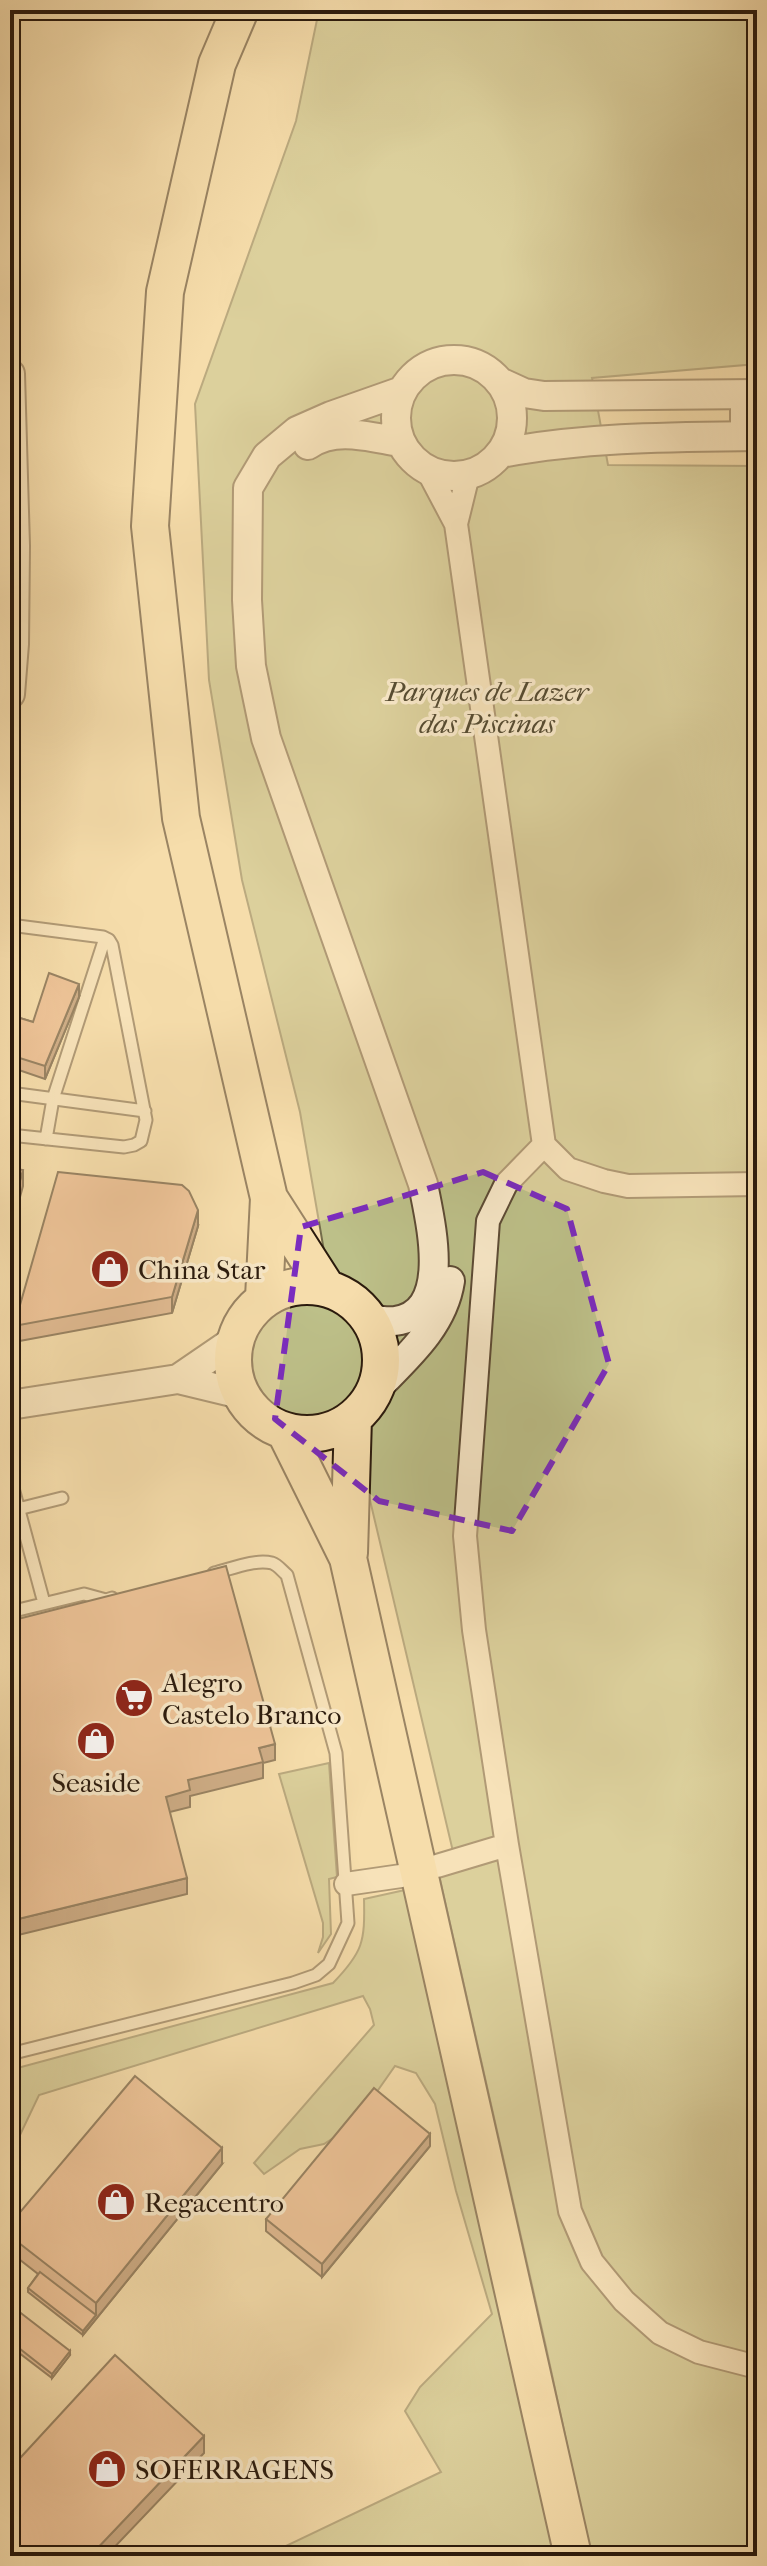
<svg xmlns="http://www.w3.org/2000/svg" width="767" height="2566" font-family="'IM FELL French Canon',serif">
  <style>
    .green { fill: #bdc089; stroke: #746d4b; stroke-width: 2 }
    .water { fill: #9dbbac; stroke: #6f7b6c; stroke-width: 2 }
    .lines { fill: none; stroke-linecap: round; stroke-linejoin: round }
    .service-casing { stroke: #5d4b35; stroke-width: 15 }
    .minor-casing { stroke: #5d4b35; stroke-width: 26 }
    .tertiary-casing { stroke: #5d4b35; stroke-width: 32 }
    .primary-casing { stroke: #2a1a0d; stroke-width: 40 }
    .service { stroke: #f9e9c9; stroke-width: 11 }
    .minor { stroke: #f9e9c9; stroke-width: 22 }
    .tertiary { stroke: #f9e9c9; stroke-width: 28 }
    .primary { stroke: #f6ddac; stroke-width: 36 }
    .wall { fill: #c69172; stroke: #2a1a0d; stroke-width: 2 }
    .shaded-wall { fill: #a1765c; stroke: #2a1a0d; stroke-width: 2 }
    .building { fill: #e6a984; stroke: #2a1a0d; stroke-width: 2 }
    .marked { fill: none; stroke: #7b2cbf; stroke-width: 6; stroke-dasharray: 16 10; stroke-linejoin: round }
    .labels { text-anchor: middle; stroke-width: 7; stroke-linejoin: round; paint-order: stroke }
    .park-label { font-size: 28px; font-style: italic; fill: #564c32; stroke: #f9e9c9 }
    .poi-label { font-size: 28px; fill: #2a1a0d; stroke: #f9e9c9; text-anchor: start }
  </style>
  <rect width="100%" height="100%" fill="#f6ddac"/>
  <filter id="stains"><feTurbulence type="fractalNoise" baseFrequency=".0025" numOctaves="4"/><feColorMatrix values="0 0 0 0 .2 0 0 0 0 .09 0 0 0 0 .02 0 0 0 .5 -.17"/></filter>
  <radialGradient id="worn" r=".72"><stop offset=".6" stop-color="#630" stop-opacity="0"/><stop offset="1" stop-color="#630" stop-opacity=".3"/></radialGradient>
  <path class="green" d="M319 10H757V364L592 378 608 465 757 466V2556H591L546 2347 437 1866 455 1860 348 1407C336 1415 323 1422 308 1422 254 1423 224 1354 265 1316 277 1305 292 1298 309 1298 317 1298 326 1302 333 1303L300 1112 242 880 209 680 195 404 296 121Z
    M329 1763 337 1877 329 1879 331 1934 318 1953 323 1937V1923L279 1774Z
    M405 1890 562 2556H265L441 2472 405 2411 420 2387 492 2314 456 2191 435 2104 416 2073 395 2066 369 2103 347 2129 324 2144 300 2149 264 2174 254 2163 374 2025 370 2009 363 1996 39 2095 10 2156V2070L333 1983C363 1952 365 1942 364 1899Z"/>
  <path class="water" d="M757 1689V2040L748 1741 752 1694Z"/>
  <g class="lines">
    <defs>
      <path id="service" d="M10 925 103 937 109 940 112 945 146 1120 141 1141 134 1145 124 1147 10 1135
        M10 1093 145 1111
        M46 1139 53 1099 105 938
        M10 1477 44 1603
        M10 1511 62 1498
        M10 1612 84 1594 106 1600 112 1598
        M10 2054 293 1983 316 1975 329 1964 348 1923 336 1753 287 1575C282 1571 278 1565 272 1563 254 1559 231 1569 214 1573"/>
      <path id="minor" d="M742 436V394
        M428 471 456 524 544 1145 506 1184 488 1221 465 1536 474 1630 507 1845 570 2211 592 2262 624 2301 660 2333 699 2352 757 2367
        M456 524 468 475
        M544 1145 568 1169 604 1181 628 1186 757 1184
        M437 1866 507 1845
        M346 1884 401 1876"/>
      <path id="tertiary" d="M396 418a58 58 0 1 1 116 0a58 58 0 1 1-116 0Z
        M10 374 15 546 14 644 10 694
        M502 383 524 393 544 396 757 394
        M308 445C335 426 369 437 400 442
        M501 453C585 437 672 437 757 436
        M370 1320C378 1320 388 1322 395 1321 454 1313 430 1221 423 1184L266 738 251 666 247 600 248 488 267 456 297 431 331 416 402 391
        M178 1379 235 1340
        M375 1390C406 1358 443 1327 450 1281
        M10 1405 178 1379 240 1394"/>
      <path id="primary" d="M240 10 217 64 165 292 150 526 181 818 269 1198 264 1298
        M269 1198 326 1287
        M233 1360a74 74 0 1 1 148 0a74 74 0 1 1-148 0Z
        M285 1431 348 1558 573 2556
        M349 1553 353 1418"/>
    </defs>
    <use href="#service" class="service-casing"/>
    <use href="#minor" class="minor-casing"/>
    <use href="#tertiary" class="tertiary-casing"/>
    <use href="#primary" class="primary-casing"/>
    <use href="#service" class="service"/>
    <use href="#minor" class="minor"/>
    <use href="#tertiary" class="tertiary"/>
    <use href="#primary" class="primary"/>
  </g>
  <path class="wall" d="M79 997 45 1079 10 1067V1015L33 1022Z
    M198 1226 172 1313 14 1342V1326Z
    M430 2146 322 2277 266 2231V2219Z
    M222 2164 83 2335 28 2292V2288L38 2274 10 2252V2224Z
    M10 2311 70 2355 52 2378 10 2346Z"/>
  <path class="shaded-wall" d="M79 984V997L45 1079V1066Z
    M23 1170V1186L10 1233V1216Z
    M198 1210V1226L172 1313V1297Z
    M275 1744V1760L263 1763V1778L190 1796V1807L166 1813V1797L188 1780 259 1748Z
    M187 1878V1894L10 1937V1921Z
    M430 2134V2146L322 2277V2264Z
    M222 2148V2164L83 2335V2331L96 2315V2303Z
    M70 2351V2355L52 2378V2374Z
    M204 2436V2453L106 2556H90Z"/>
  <path class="building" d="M49 973 79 984 45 1066 10 1055V1015L33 1022Z
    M10 1168 23 1170 10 1216Z
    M58 1172 182 1185 189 1191 198 1210 172 1297 14 1326Z
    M226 1566 275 1744 259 1748 263 1762 188 1780 190 1790 166 1797 187 1878 10 1921V1621Z
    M135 2076 222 2148 96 2303 10 2236V2224Z
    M374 2088 430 2134 322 2264 266 2219Z
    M40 2272 96 2315 83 2331 28 2288Z
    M13 2307 70 2351 52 2374 10 2341V2311Z
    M115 2355 204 2436 90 2556H10V2469Z"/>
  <path d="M0 0H767V2566H0ZM483 1172 567 1209 609 1364 512 1531 379 1501 275 1419 301 1227Z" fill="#f6ddac" fill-opacity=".55" fill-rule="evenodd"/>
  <path class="marked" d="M483 1172 567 1209 609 1364 512 1531 379 1501 275 1419 301 1227Z"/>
  <defs>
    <symbol id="shop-disc" viewBox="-11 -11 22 22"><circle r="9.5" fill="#8f2418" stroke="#f9e9c9"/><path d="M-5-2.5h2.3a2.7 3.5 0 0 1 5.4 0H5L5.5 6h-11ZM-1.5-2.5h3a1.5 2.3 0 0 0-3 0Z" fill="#fff"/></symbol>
    <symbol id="supermarket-disc" viewBox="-11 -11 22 22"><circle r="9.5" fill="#8f2418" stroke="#f9e9c9"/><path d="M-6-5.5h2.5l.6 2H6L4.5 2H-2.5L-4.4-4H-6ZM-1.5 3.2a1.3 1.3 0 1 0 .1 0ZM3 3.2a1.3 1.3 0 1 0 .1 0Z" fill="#fff"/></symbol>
  </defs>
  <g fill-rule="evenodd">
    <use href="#shop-disc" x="88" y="1247" width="44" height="44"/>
    <use href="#supermarket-disc" x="112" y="1676" width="44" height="44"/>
    <use href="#shop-disc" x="74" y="1719" width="44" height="44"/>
    <use href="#shop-disc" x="94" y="2180" width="44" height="44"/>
    <use href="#shop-disc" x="85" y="2447" width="44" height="44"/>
  </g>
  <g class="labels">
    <g class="park-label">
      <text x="487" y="701">Parques de Lazer<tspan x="487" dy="32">das Piscinas</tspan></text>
    </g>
    <g class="poi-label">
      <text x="138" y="1279">China Star</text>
      <text x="162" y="1692">Alegro<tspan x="162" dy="32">Castelo Branco</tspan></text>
      <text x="96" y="1792" text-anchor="middle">Seaside</text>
      <text x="144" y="2212">Regacentro</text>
      <text x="135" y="2479">SOFERRAGENS</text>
    </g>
  </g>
  <rect width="767" height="2566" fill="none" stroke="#f6ddac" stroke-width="40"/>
  <rect x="12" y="12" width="743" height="2542" fill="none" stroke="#2a1a0d" stroke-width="4"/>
  <rect x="20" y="20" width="727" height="2526" fill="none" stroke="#2a1a0d" stroke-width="2"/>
  <rect width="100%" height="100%" filter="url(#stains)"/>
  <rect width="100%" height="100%" fill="url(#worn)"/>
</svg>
